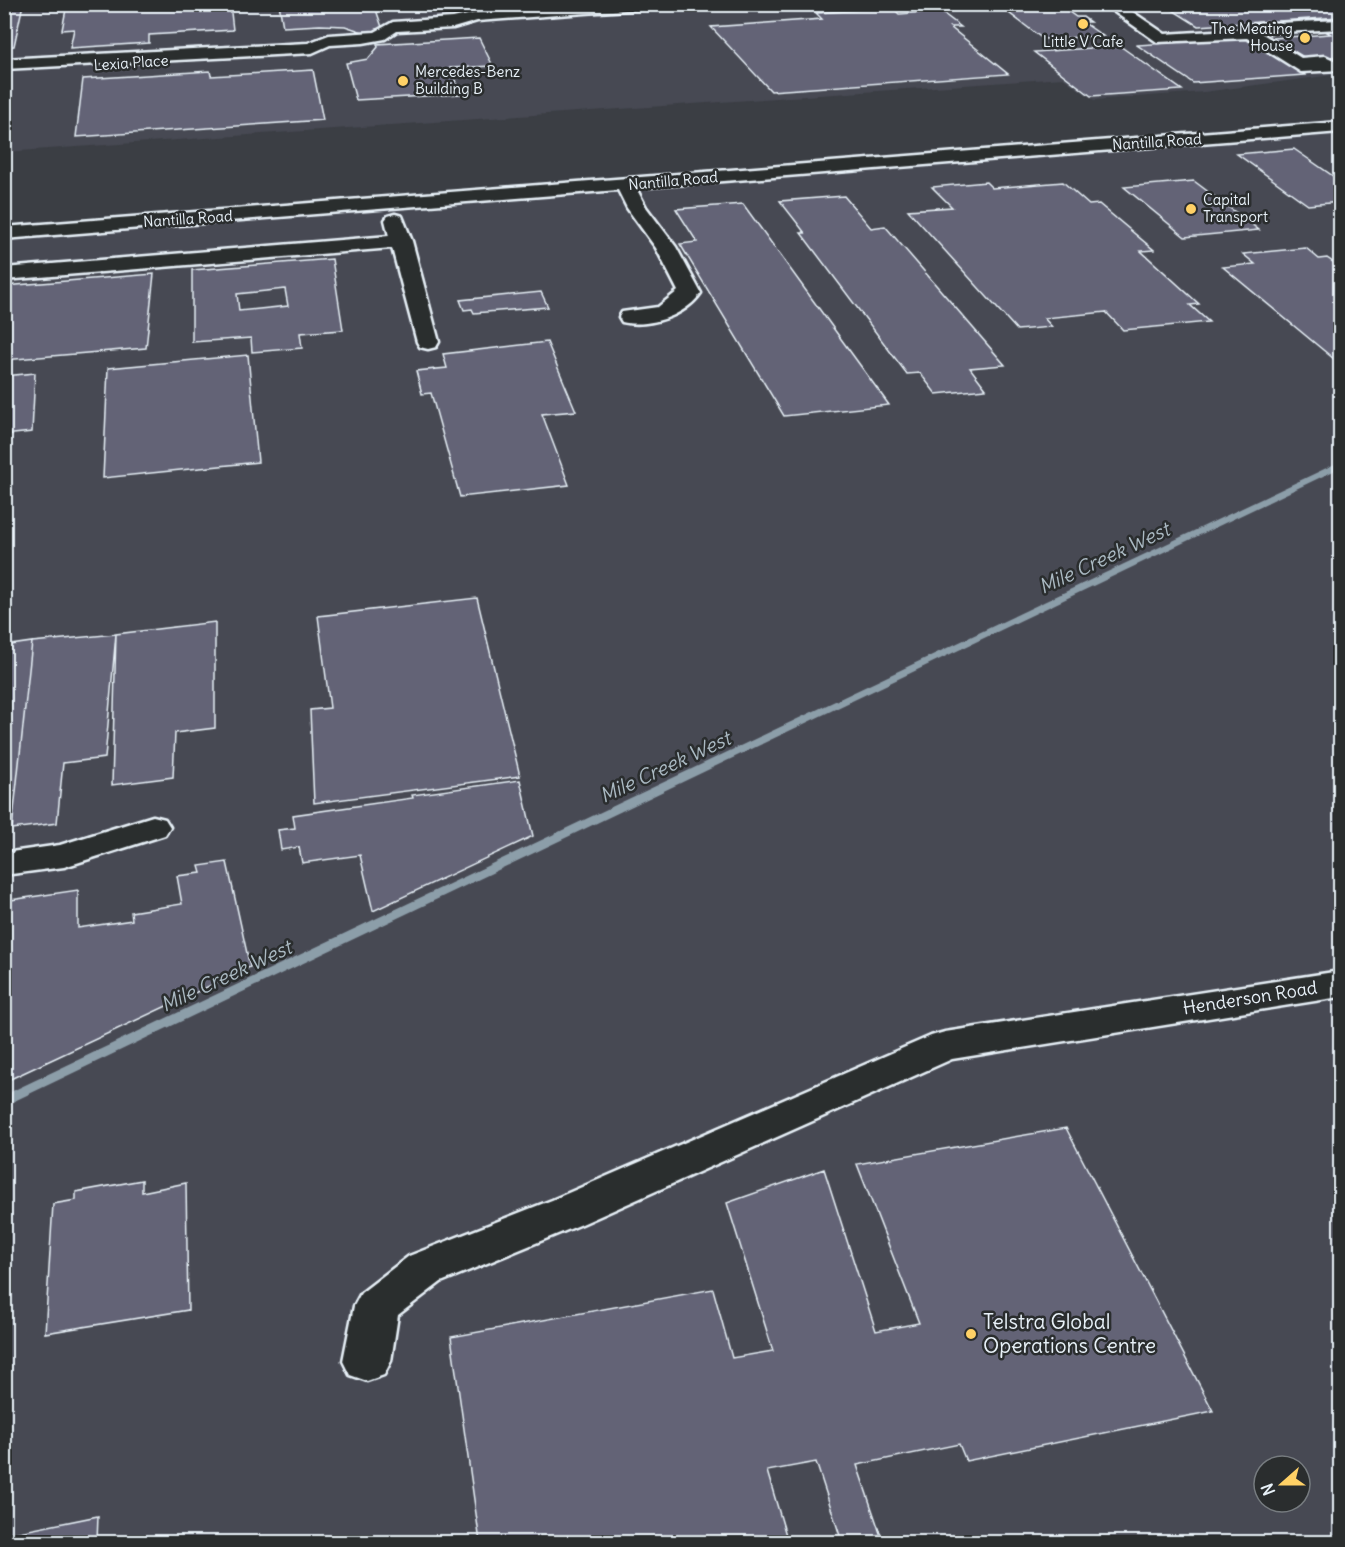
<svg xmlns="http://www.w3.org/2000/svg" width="1345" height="1547" font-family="Delius,sans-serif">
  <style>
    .built { fill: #474953; fill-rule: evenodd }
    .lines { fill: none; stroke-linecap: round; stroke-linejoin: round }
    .stream { fill: #8c9ea9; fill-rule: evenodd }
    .building { fill: #636476; stroke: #e8f1f8; stroke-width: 1.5; fill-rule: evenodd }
    .minor-casing { stroke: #e8f1f8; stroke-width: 5 }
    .minor { fill: #2a2d2e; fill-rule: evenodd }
    .poi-dot { fill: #ffd166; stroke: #2a2d2e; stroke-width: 2 }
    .labels { text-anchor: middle; stroke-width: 5; stroke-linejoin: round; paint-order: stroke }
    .far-poi-label { font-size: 15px; fill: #e8f1f8; stroke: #2a2d2e; text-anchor: start }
    .far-street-label { font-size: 15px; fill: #e8f1f8; stroke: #2a2d2e }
    .street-label { font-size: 18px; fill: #e8f1f8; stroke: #2a2d2e }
    .water-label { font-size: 20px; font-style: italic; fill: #abbac3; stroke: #2a2d2e }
    .near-poi-label { font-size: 21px; fill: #e8f1f8; stroke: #2a2d2e; text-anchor: start }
  </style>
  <rect width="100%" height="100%" fill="#3b3e44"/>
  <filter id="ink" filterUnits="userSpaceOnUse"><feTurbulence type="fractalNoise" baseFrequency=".0167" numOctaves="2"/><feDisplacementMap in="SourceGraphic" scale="12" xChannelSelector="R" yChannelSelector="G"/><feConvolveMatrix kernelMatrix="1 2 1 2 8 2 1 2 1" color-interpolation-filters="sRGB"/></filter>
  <g filter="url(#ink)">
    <path class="built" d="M5 5H1340V74L1204 92 1094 100 1063 78 5 152Z
      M1340 134V1542H5V240ZM1264 1466H1300V1502H1264Z"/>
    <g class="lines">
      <path class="stream" d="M1337 463H1340V468L4 1106V1095Z"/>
    </g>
    <path class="building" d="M4 4H23L14 46 4 47Z
      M67 4H230L233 30 149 35V43L70 48 74 29 62 30Z
      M279 4H374L383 30 366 33 345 26 320 25 283 27Z
      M997 4H1058L1076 17H1083L1090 22H1083L1103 36 1043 39Z
      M1163 4H1340V17L1198 26Z
      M893 8 899 14 940 11 961 27H950L1008 74 771 91 711 27 822 19 816 13Z
      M1340 30V56L1307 59 1272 38 1331 34 1325 31Z
      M479 38 493 66 450 68 461 94 356 100 346 63 368 59 378 47 377 44Z
      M1244 38 1305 75 1193 83 1137 45Z
      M1120 46 1182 90 1091 96 1034 52Z
      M313 70 323 120 76 137 83 79 210 71 211 76Z
      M1294 149 1340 181V202L1308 205 1237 154Z
      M1194 181 1259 230 1185 237 1124 187Z
      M986 182 992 188 1063 182 1089 205 1099 204 1154 250 1141 251 1199 304 1190 305 1209 322 1123 330 1106 312 1044 318 1052 327 1017 330 908 210 952 207 932 187Z
      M844 196 871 228 885 226 1005 365 970 368 986 389 936 394 920 373 907 374 801 233H805L780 201Z
      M743 204 889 405 784 416 680 244 697 242 676 209Z
      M1306 248 1319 259 1327 258 1340 267V364L1223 267 1255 264 1243 254Z
      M332 259 343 330 300 333 302 348 252 352 251 338 192 342V270ZM285 289 288 306 239 311 237 294Z
      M154 274 146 348 4 360V286Z
      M541 292 548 307 474 313 472 309 464 310 460 300Z
      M547 342 576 411 542 414 569 485 460 497 431 393 422 394 416 371 447 368 443 354Z
      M248 355 258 462 103 478 108 368Z
      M35 373 32 432 4 435V376Z
      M477 598 520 776 314 803 310 710 330 708 318 616Z
      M215 622V728L175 733 173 777 112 785 116 634Z
      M116 634 105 758 63 763 57 823 12 829 32 642Z
      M32 642 16 791 4 792V646Z
      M520 780 533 836 373 911 360 855 302 863 299 847 281 850 278 830 295 828 293 815 413 798 412 795Z
      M227 862 250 967 4 1082V901L78 890V928L132 920 131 912 182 904 177 876 201 873 199 866Z
      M1066 1128 1213 1411 966 1461 959 1444 857 1465 883 1542H842L816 1462 767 1471 788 1542H480L451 1337 713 1289 732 1358 773 1351 727 1203 824 1169 876 1331 919 1323 857 1164Z
      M142 1180V1192L186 1183 188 1310 45 1333 53 1204 76 1200V1192Z
      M98 1516 97 1542H4V1535Z"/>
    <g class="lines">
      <defs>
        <path id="minor" d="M586 4H660L653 8 477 21 453 28 397 31 385 39 363 43 330 45 312 53 4 69V59L308 43 329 35 375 32 393 22 453 18 477 13Z
          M1103 4H1121L1165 34 1247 29 1258 24 1340 20V29L1261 33 1301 58 1325 56 1340 63V70L1301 72 1247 38 1157 42Z
          M1340 122V132L636 188 646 207 676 247 701 293C685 316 649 328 622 322L619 317 622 312 658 307 678 291 656 248 627 208 618 190 4 239V227Z
          M395 214 402 216 412 241 439 342 436 347 428 349 420 347 417 342 392 248 4 280V268L389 236 385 220 388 216Z
          M153 816 165 819 170 827 165 835 64 867 4 875V853L60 845Z
          M1340 971V997L952 1059 582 1224 441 1282 398 1315 391 1361 384 1375 367 1381 350 1375 343 1361 354 1306 361 1293 409 1256 552 1200 931 1036 945 1032Z"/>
      </defs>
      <use href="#minor" class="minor-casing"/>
      <use href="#minor" class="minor"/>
    </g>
  </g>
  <g class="poi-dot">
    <circle cx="1083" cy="24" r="6"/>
    <circle cx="1305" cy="38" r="6"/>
    <circle cx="403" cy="81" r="6"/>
    <circle cx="1191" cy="209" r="6"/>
    <circle cx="971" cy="1334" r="6"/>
  </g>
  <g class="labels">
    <g class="far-poi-label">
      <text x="1293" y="34" text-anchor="end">The Meating<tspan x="1293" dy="17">House</tspan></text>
      <text x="1083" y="47" text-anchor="middle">Little V Cafe</text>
      <text x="415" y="77">Mercedes-Benz<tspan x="415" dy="17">Building B</tspan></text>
      <text x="1203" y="205">Capital<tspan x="1203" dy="17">Transport</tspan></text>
    </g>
    <g class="far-street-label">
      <text transform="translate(131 63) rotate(-4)" y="5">Lexia Place</text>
      <text transform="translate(1157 142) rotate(-4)" y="5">Nantilla Road</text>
      <text transform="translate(673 181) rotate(-5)" y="5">Nantilla Road</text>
      <text transform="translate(188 219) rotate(-4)" y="5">Nantilla Road</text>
    </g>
    <g class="street-label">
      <text transform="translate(1250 998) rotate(-9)" y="6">Henderson Road</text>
    </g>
    <g class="water-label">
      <text transform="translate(1104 558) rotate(-25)" y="7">Mile Creek West</text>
      <text transform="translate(665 767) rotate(-25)" y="7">Mile Creek West</text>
      <text transform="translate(226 976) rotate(-25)" y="7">Mile Creek West</text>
    </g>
    <g class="near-poi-label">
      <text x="983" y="1329">Telstra Global<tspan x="983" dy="24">Operations Centre</tspan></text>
    </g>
  </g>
  <rect width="1345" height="1547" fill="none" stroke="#2a2d2e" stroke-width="24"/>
  <rect x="12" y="12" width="1321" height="1523" fill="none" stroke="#e8f1f8" stroke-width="2" filter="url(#ink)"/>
  <g transform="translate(1282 1484) rotate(249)"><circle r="28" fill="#2a2d2e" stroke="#767b7f" stroke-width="1.5"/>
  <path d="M0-4.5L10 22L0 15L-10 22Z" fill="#ffd166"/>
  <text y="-9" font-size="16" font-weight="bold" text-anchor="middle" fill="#e8f1f8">N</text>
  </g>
</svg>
